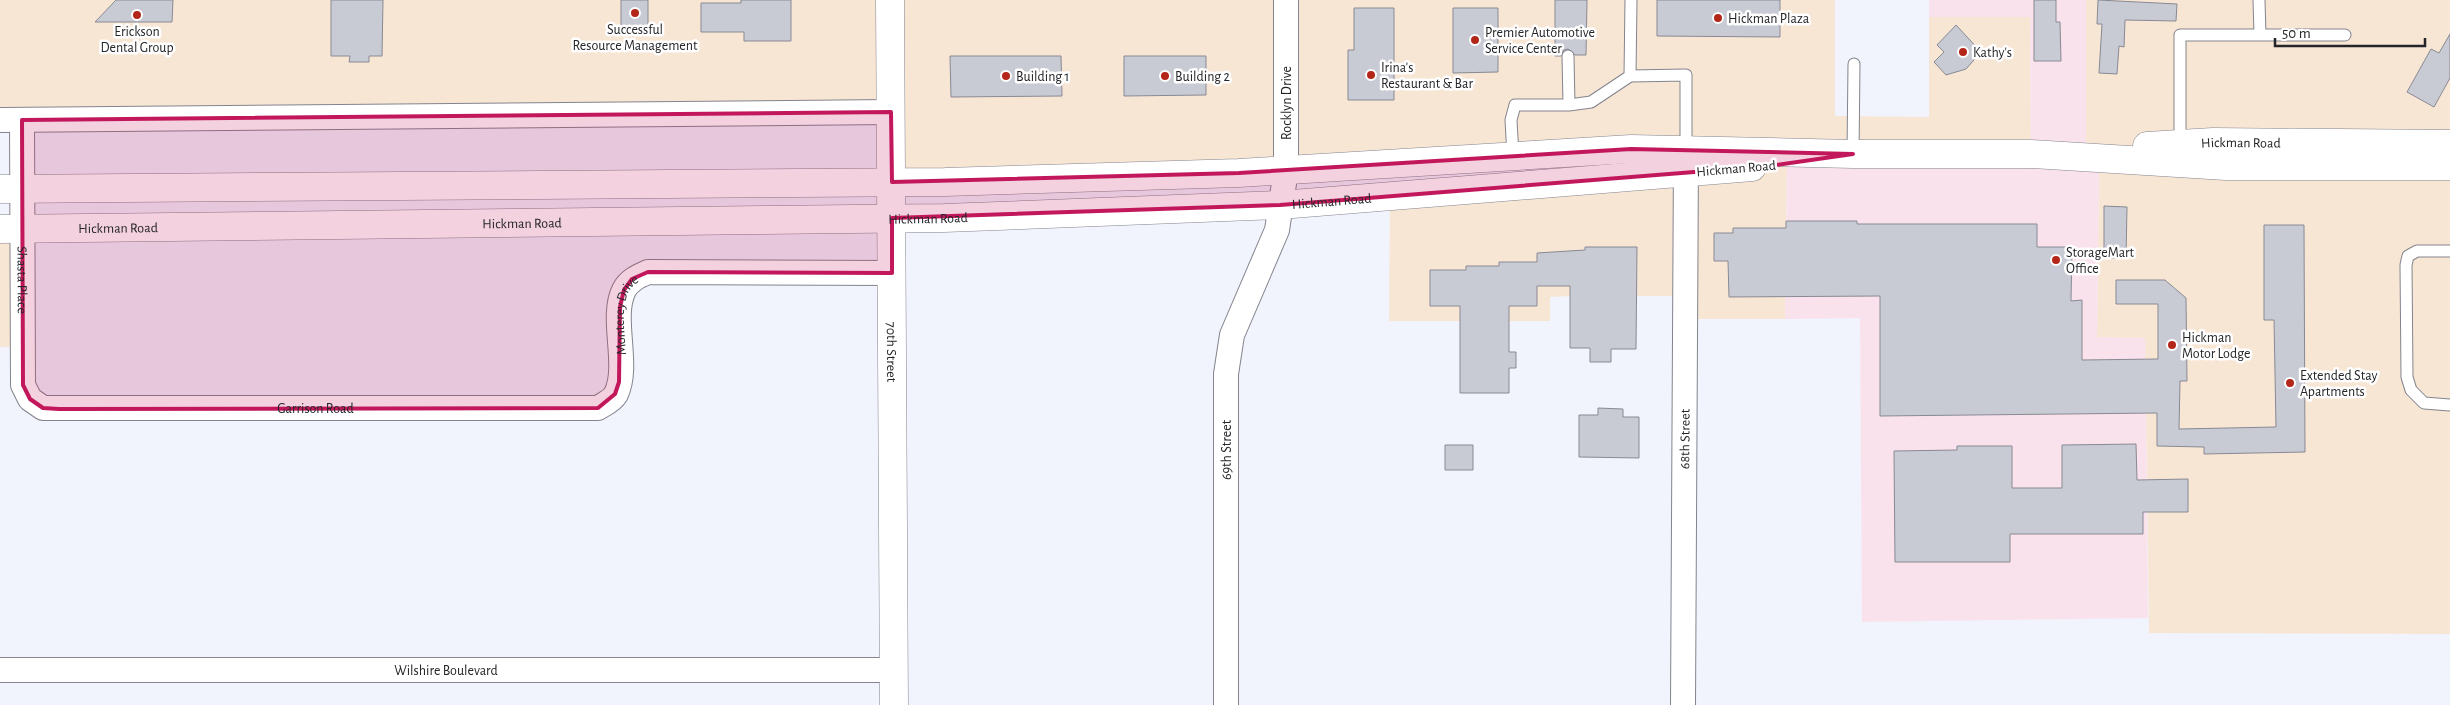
<svg xmlns="http://www.w3.org/2000/svg" width="2450" height="705" font-family="'Alegreya Sans',sans-serif">
  <style>
    .commercial { fill: #f8e6d5 }
    .industrial { fill: #fae2ec }
    .building { fill: #c9cbd4; stroke: #888993 }
    .lines { fill: none; stroke-linecap: round; stroke-linejoin: round }
    .lane-casing { stroke: #83848d; stroke-width: 13 }
    .street-casing { stroke: #83848d; stroke-width: 26 }
    .secondary-casing { stroke: #83848d; stroke-width: 29 }
    .primary-casing { stroke: #83848d; stroke-width: 29 }
    .lane { stroke: #fff; stroke-width: 11 }
    .street { stroke: #fff; stroke-width: 24 }
    .secondary { stroke: #fff; stroke-width: 28 }
    .primary { stroke: #fff; stroke-width: 28 }
    .marked { fill: #c2185b; fill-opacity: 0.2; stroke: #c2185b; stroke-width: 4; stroke-linejoin: round }
    .poi-dot { fill: #b42619; stroke: #fff; stroke-width: 2 }
    .labels { text-anchor: middle; stroke-width: 5; stroke-linejoin: round; paint-order: stroke }
    .poi-label { font-size: 14px; fill: #242528; stroke: #fff; text-anchor: start }
    .street-label { font-size: 14px; fill: #242528; stroke: #fff }
  </style>
  <rect width="100%" height="100%" fill="#f1f3fd"/>
  <path class="commercial" d="M0 0H1835V116L1929 117V17L2030 16 2031 154H1853L892 182 891 112 0 120Z
    M2086 0H2450V144L2213 142 2086 149Z
    M2099 158 2450 166V634L2149 633 2145 338H2097Z
    M1787 164 1785 319H1685L1684 296H1570L1550 297V321H1389L1390 195Z
    M0 229H23V347H0Z"/>
  <path class="industrial" d="M1929 0H2086V149L2099 158 2097 337 2145 338 2148 618 1862 622 1860 318 1785 319 1787 164 2031 154 2030 17H1929Z"/>
  <path class="building" d="M116 0H173L172 22H95Z
    M331 0H383L382 56H369V62H349L350 56H331Z
    M621 0H648V26H621Z
    M741 0H791V41H744V32H701V3H741Z
    M1555 0H1587L1586 55H1575L1568 49 1564 50 1561 56H1555Z
    M1657 0H1780V37L1657 36Z
    M2034 0H2056V22H2060L2061 61H2034Z
    M2098 0 2177 4 2176 21 2125 20 2124 47 2119 46 2117 74 2099 73 2102 24H2097Z
    M1354 8H1394V100H1348V50H1354Z
    M1453 8H1498V72L1453 73Z
    M1956 25 1981 52 1966 69 1946 75 1934 62 1944 52 1937 45Z
    M2450 34V78L2434 107 2407 92 2431 49 2439 53Z
    M950 56H1061L1062 96 951 97Z
    M1124 56H1206V95L1124 96Z
    M2104 206 2127 207 2126 258H2104Z
    M1786 221H1857V224H2037V247H2072L2071 301 2082 300V360L2158 359V304H2116V280H2165L2186 298 2187 381H2180L2179 429 2276 427 2274 320H2264V225H2304L2305 452 2204 454V447L2157 446V413L1880 416V296L1729 297 1728 261H1714V233H1733V228H1786Z
    M1585 247H1637L1636 349H1611V362H1590V348H1570V286H1537V306H1509V352H1516V368H1509V393H1460V306H1430V270H1466V266H1499V262H1537V253L1585 250Z
    M1598 408 1623 409V417H1639V458L1579 457V415H1598Z
    M2136 444 2137 480 2188 479V512H2143V534H2010V562H1895L1894 451 1957 450V446H2012V488H2062V445Z
    M1445 445H1473V470H1445Z"/>
  <g class="lines">
    <defs>
      <path id="lane" d="M2259 0 2260 35
        M1568 56 1569 105
        M1630 76 1631 0
        M2180 144V35H2345
        M1853 154 1854 64
        M1513 156 1511 120 1515 105H1569L1591 102 1630 76 1686 75V150
        M2450 251H2417L2408 256 2406 265 2407 377 2411 390 2424 403 2450 405"/>
      <g id="street">
        <path d="M0 120 891 112"/>
        <path id="s1" d="M22 120 23 385 30 399 43 408H598C604 404 612 401 616 394 630 365 610 318 624 290 629 280 639 276 648 272L892 273"/>
        <path id="s2" d="M0 670H894"/>
        <path d="M1226 705V374L1232 335 1277 230 1286 170V0"/>
        <path id="s3" d="M1683 705 1686 155"/>
      </g>
      <g id="secondary">
        <path id="s4" d="M890 0 894 705"/>
      </g>
      <g id="primary">
        <path id="s5" d="M2147 146 2213 142 2450 144"/>
        <path d="M0 189 945 182 1239 173 1631 149 1853 154H2031L2226 166H2450"/>
        <path id="s6" d="M0 229 944 218 1280 205 1752 167"/>
      </g>
    </defs>
    <use href="#lane" class="lane-casing"/>
    <use href="#street" class="street-casing"/>
    <use href="#secondary" class="secondary-casing"/>
    <use href="#primary" class="primary-casing"/>
    <use href="#lane" class="lane"/>
    <use href="#street" class="street"/>
    <use href="#secondary" class="secondary"/>
    <use href="#primary" class="primary"/>
  </g>
  <path class="marked" d="M891 112 892 182 1239 173 1631 149 1853 154 1770 166 1280 205 892 218V273L648 272 632 279 624 290 620 307 619 382 615 394 598 408 59 409 43 408 30 399 23 385 22 120Z"/>
  <g class="poi-dot">
    <circle cx="635" cy="13" r="5"/>
    <circle cx="137" cy="15" r="5"/>
    <circle cx="1718" cy="18" r="5"/>
    <circle cx="1475" cy="40" r="5"/>
    <circle cx="1963" cy="52" r="5"/>
    <circle cx="1371" cy="75" r="5"/>
    <circle cx="1006" cy="76" r="5"/>
    <circle cx="1165" cy="76" r="5"/>
    <circle cx="2056" cy="260" r="5"/>
    <circle cx="2172" cy="345" r="5"/>
    <circle cx="2290" cy="383" r="5"/>
  </g>
  <g class="labels">
    <g class="poi-label">
      <text x="1728" y="23">Hickman Plaza</text>
      <text x="635" y="34" text-anchor="middle">Successful<tspan x="635" dy="16">Resource Management</tspan></text>
      <text x="137" y="36" text-anchor="middle">Erickson<tspan x="137" dy="16">Dental Group</tspan></text>
      <text x="1485" y="37">Premier Automotive<tspan x="1485" dy="16">Service Center</tspan></text>
      <text x="1973" y="57">Kathy's</text>
      <text x="1381" y="72">Irina's<tspan x="1381" dy="16">Restaurant &amp; Bar</tspan></text>
      <text x="1016" y="81">Building 1</text>
      <text x="1175" y="81">Building 2</text>
      <text x="2066" y="257">StorageMart<tspan x="2066" dy="16">Office</tspan></text>
      <text x="2182" y="342">Hickman<tspan x="2182" dy="16">Motor Lodge</tspan></text>
      <text x="2300" y="380">Extended Stay<tspan x="2300" dy="16">Apartments</tspan></text>
    </g>
    <g class="street-label">
      <text transform="translate(1286 103) rotate(-90)" y="5">Rocklyn Drive</text>
      <text dy="5" stroke="none"><textPath href="#s5" startOffset="94">Hickman Road</textPath></text>
      <text transform="translate(1736 168) rotate(-5)" y="5">Hickman Road</text>
      <text dy="5" stroke="none"><textPath href="#s6" startOffset="1332">Hickman Road</textPath></text>
      <text dy="5" stroke="none"><textPath href="#s6" startOffset="928">Hickman Road</textPath></text>
      <text dy="5" stroke="none"><textPath href="#s6" startOffset="522">Hickman Road</textPath></text>
      <text dy="5" stroke="none"><textPath href="#s6" startOffset="118">Hickman Road</textPath></text>
      <text dy="5" stroke="none"><textPath href="#s1" startOffset="160">Shasta Place</textPath></text>
      <text dy="5" stroke="none"><textPath href="#s1" startOffset="956">Monterey Drive</textPath></text>
      <text dy="5" stroke="none"><textPath href="#s4" startOffset="352">70th Street</textPath></text>
      <text dy="5" stroke="none"><textPath href="#s1" startOffset="569">Garrison Road</textPath></text>
      <text dy="5" stroke="none"><textPath href="#s3" startOffset="266">68th Street</textPath></text>
      <text transform="translate(1226 450) rotate(-90)" y="5">69th Street</text>
      <text dy="5" stroke="none"><textPath href="#s2" startOffset="446">Wilshire Boulevard</textPath></text>
    </g>
  </g>
  <path d="M2275 38v8h150v-8" fill="none" stroke="#242528" stroke-width="2.5"/>
  <text x="2282" y="38" font-size="15" fill="#242528" stroke="#ffffff" stroke-width="4" paint-order="stroke">50 m</text>
</svg>
